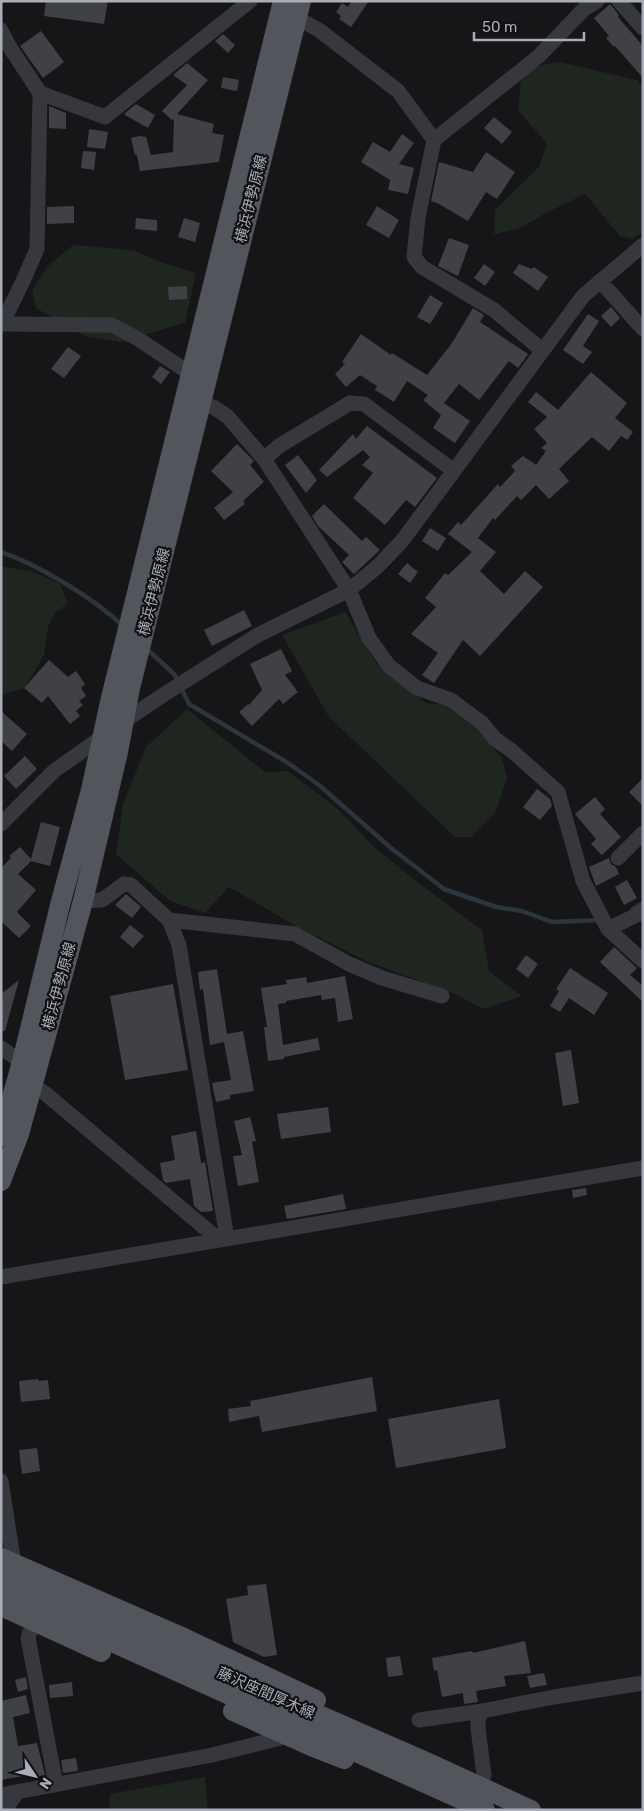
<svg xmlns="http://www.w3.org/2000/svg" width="644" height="1811" font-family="Rubik,'Noto Sans JP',sans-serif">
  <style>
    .green { fill: #1e261f }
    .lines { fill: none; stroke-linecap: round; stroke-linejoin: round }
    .stream { stroke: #2c353c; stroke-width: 4.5 }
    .building { fill: #404145 }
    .minor { stroke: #37383d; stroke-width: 15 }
    .major { stroke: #53555c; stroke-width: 20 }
    .labels { text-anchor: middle; stroke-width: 4.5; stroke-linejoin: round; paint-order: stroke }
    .street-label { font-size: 15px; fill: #a8adb8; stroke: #111113 }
  </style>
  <rect width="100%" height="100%" fill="#161618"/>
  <path class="green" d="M560 62 637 80 643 88V231L633 239 620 236 585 194 546 213 518 229 494 234 495 210 539 167 547 144 518 110 521 80 535 66Z
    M73 245 133 250 161 262 196 273 185 323 120 342 85 336 36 308 32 291 47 267Z
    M1 566 31 571 60 584 68 603 55 613 48 627 44 655 24 689 1 694Z
    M345 612 376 663 426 703 444 705 477 729 502 758 507 778 496 812 471 837H455L329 717 282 635Z
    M187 709 265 772 288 771 339 810 372 845 416 881 482 930 489 971 522 996 483 1009 457 995 366 961 296 926 229 887 205 913 170 901 116 854 123 804 146 747Z
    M205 1777 208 1810H109L110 1794Z"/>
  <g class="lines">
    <path class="stream" d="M1 552C39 565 93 598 122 625
      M146 648 175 675 189 704 288 763 319 785 391 848 444 889 496 907 522 911 552 922 601 920
      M633 909 643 903"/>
  </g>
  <path class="building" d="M46 1H108L104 24 44 16Z
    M352 1H369L351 27 339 19 341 16 336 12 342 3 348 7Z
    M610 4 619 15 618 17 643 46V78L615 46 614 47 606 38 609 36 594 18Z
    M41 31 64 62 43 78 20 46Z
    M223 34 235 45 228 53 215 41Z
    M187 63 208 80 177 114 214 124 212 133 224 135 219 162 140 171 137 155H135L131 138 139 136 146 137 151 155 173 152 174 119 172 120 162 111 187 85 173 75Z
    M223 77 239 80 237 91 221 88Z
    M136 104 155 115 148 128 125 115V113Z
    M49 106 66 113V129L49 128Z
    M494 117 512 132 502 144 484 128Z
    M89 129 108 132 105 149 87 147Z
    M402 134 414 143 399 164 414 168 408 194 388 190 390 180 361 162 373 142 390 152Z
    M83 151 96 152 94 170 81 168Z
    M486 152 515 172 497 199 486 192 468 221 439 204 431 201 439 162 473 172Z
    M74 206V223L47 224V207Z
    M377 206 399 220 389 238 366 225Z
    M136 218 157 220V231L135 229Z
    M184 218 200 223 195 242 178 237Z
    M449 238 469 245 458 276 438 266Z
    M484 264 495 272 485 286 474 278Z
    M519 264 532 269 534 267 548 277 538 291 513 273Z
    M187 286V299L169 300 168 287Z
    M430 295 443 303 430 324 417 317Z
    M611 307 620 318 611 327 601 316Z
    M473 308 484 315 480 322 528 354 518 368 509 361 479 400 459 384 444 403 470 421 455 443 433 428 441 415 423 400 428 395 407 381 394 402 375 390 377 386 360 375 346 387 335 374 345 364 342 362 361 334 391 355 392 353 427 375 452 343Z
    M588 314 599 321 583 346 592 352 583 364 563 350Z
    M68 347 81 356 64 378 51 369Z
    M160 366 170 372 161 384 152 377Z
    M591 372 627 403 615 418 633 432 627 440 621 436 609 451 592 437 559 469 569 481 549 499 536 485 521 500 517 496 495 520 493 518 478 538 496 552 480 571 504 594 525 571 543 587 480 656 463 640 434 683 422 675 438 653 411 634 436 607 425 598 445 573 448 575 472 552 448 534 458 522 461 525 498 484 500 487 515 471 511 466 523 456 536 465 546 451 541 448 547 443 534 429 547 417 528 402 536 392 558 410Z
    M367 426 437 478 415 507 406 500 385 525 353 498 373 473 362 465 370 457 363 450 327 477 319 470 353 434 356 439Z
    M237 444 254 461 250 465 264 482 243 501 245 504 224 520 214 508 233 492 211 471Z
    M298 455 317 480 306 493 285 465Z
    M324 504 362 541 366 537 380 550 354 574 342 562 349 555 318 526 312 516Z
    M430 528 446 538 438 551 422 541Z
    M407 563 418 572 410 583 398 574Z
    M244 610 252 626 212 646 204 630Z
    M281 649 292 671 285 675 298 692 283 704 279 699 252 726 239 712 248 704 249 705 262 690 250 664Z
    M49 660 68 677 76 671 85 684 81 688 86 696 79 701 83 705 76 711 80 716 70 724 48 696 42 703 24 688Z
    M1 711 27 734 12 751 1 741Z
    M25 756 37 769 16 789 4 776Z
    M643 778V806L629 792Z
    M537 789 550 799 552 806 540 820 523 807Z
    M595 797 605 809 600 814 621 837 602 855 591 844 596 839 575 814Z
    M41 822 60 827 50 866 31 861 18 874 36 890 17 912 31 926 19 938 1 921V868L11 858 9 856 20 847 31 859Z
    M609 858 611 864 616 867 619 874 596 886 589 867Z
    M627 880 637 898 624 905 615 887Z
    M126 894 141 907 132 918 115 905Z
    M130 925 144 936 133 948 120 937Z
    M614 947 637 968 630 975 643 986V1002L600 962Z
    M526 955 538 964 528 978 516 969Z
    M570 968 608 993 594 1015 569 998 560 1012 550 1006 559 991 556 989Z
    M217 969 227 1034 243 1031 254 1091 230 1095V1099L216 1102 212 1083 231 1080 224 1042 210 1045 203 989 200 990 198 972Z
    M345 976 353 1019 338 1022 335 998 322 1000 321 995 286 1001V1003L278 1004 283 1045 318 1038 320 1050 284 1057V1059L268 1061 264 1027H267L261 988 287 984 286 980 306 977 307 983Z
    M19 980 5 1031H1V994Z
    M173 984 188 1070 125 1080 110 996Z
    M571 1050 579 1103 563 1106 555 1053Z
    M328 1107 331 1132 281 1139 277 1114Z
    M250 1117 256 1141 252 1142 259 1182 238 1186 233 1156 242 1155 234 1121Z
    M196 1131 201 1163 205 1162 213 1211 201 1212 194 1206 190 1179 166 1183 163 1180 160 1163 175 1160 171 1136Z
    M586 1188 587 1195 573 1198 572 1190Z
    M343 1194 346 1209 287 1219 284 1206Z
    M372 1377 377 1411 262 1432 259 1416 229 1422 228 1409 251 1406 250 1401Z
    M38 1379 39 1381 48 1380 50 1399 21 1402 19 1381Z
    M499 1399 506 1448 396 1468 388 1419Z
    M37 1448 40 1471 22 1474 19 1450Z
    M266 1584 277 1655 264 1657 233 1642 226 1599 248 1595 247 1586Z
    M525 1641 531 1673 504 1676 506 1686 476 1691 478 1702 464 1704 463 1693 442 1697 437 1670 434 1671 432 1658 472 1651 473 1653Z
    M400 1656 403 1675 388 1677 386 1658Z
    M544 1673 547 1685 530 1688 527 1676Z
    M26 1677 28 1689 18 1692 15 1680Z
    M72 1682 73 1696 50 1698 49 1685Z
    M26 1695 30 1713 13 1717 18 1746 37 1743 45 1775 29 1778 28 1775 1 1780V1701Z
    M76 1758 78 1771 63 1773 61 1760Z"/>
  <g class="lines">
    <path class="minor" d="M619 1 643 28
      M296 19 308 24 319 30 398 91 434 140
      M1 30 9 46 40 93 105 117 250 1
      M600 281 643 329
      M1 324 112 325 138 339 191 374
      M2 324 23 281 37 249 40 93
      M543 351 494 310 422 267 414 257 418 218 434 140 539 56 584 9 597 1
      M200 402 215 408 228 417 264 459 349 590 369 638 389 666 417 688 451 700 482 723 495 739 512 751 558 792 583 881 608 929 643 961
      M264 459 279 446 350 403 364 404 454 471
      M1 824 54 771 123 722 163 695 256 636 349 590 377 567 402 541 583 296 643 245
      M618 858 643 833
      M83 901 102 900 124 884 131 885 169 920 179 945 227 1238
      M169 920 295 934 349 964 382 978 442 996
      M608 929 643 912
      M1 1048 22 1062
      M31 1088 39 1089 46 1094 218 1239
      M1 1277C215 1240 429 1206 643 1168
      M1 1481 14 1564
      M31 1621V1629L28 1638 56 1785
      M419 1720 482 1711
      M479 1787 484 1775 478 1728V1720L482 1711 554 1697 643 1683
      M1 1795 212 1755 289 1736
      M4 1810 18 1792"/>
    <path class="major" d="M1 1136 22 1062 60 905 91 790 110 702 283 1
      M1 1181 19 1134 83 901 118 752 130 688 301 1
      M1 1558 186 1639 316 1700
      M1 1576 426 1762 531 1810
      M1 1592 485 1810
      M1 1606 101 1652
      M233 1711 311 1746 344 1759"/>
  </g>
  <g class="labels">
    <g class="street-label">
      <text transform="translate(251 199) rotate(-76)" y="5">横浜伊勢原線</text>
      <text transform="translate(154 592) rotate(-76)" y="5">横浜伊勢原線</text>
      <text transform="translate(59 986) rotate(-75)" y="5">横浜伊勢原線</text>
      <text transform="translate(266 1693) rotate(24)" y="5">藤沢座間厚木線</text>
    </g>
  </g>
  <rect width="644" height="1811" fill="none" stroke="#a8adb8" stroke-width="5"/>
  <g transform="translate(35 1776) rotate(125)" stroke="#111113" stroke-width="4" paint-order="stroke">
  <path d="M0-4L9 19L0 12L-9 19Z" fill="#a8adb8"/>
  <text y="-8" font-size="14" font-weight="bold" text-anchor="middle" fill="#a8adb8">N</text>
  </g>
  <path d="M474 32v8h110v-8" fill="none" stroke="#a8adb8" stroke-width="2.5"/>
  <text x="482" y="32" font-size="15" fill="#a8adb8" stroke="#111113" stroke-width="4" paint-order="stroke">50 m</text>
</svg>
